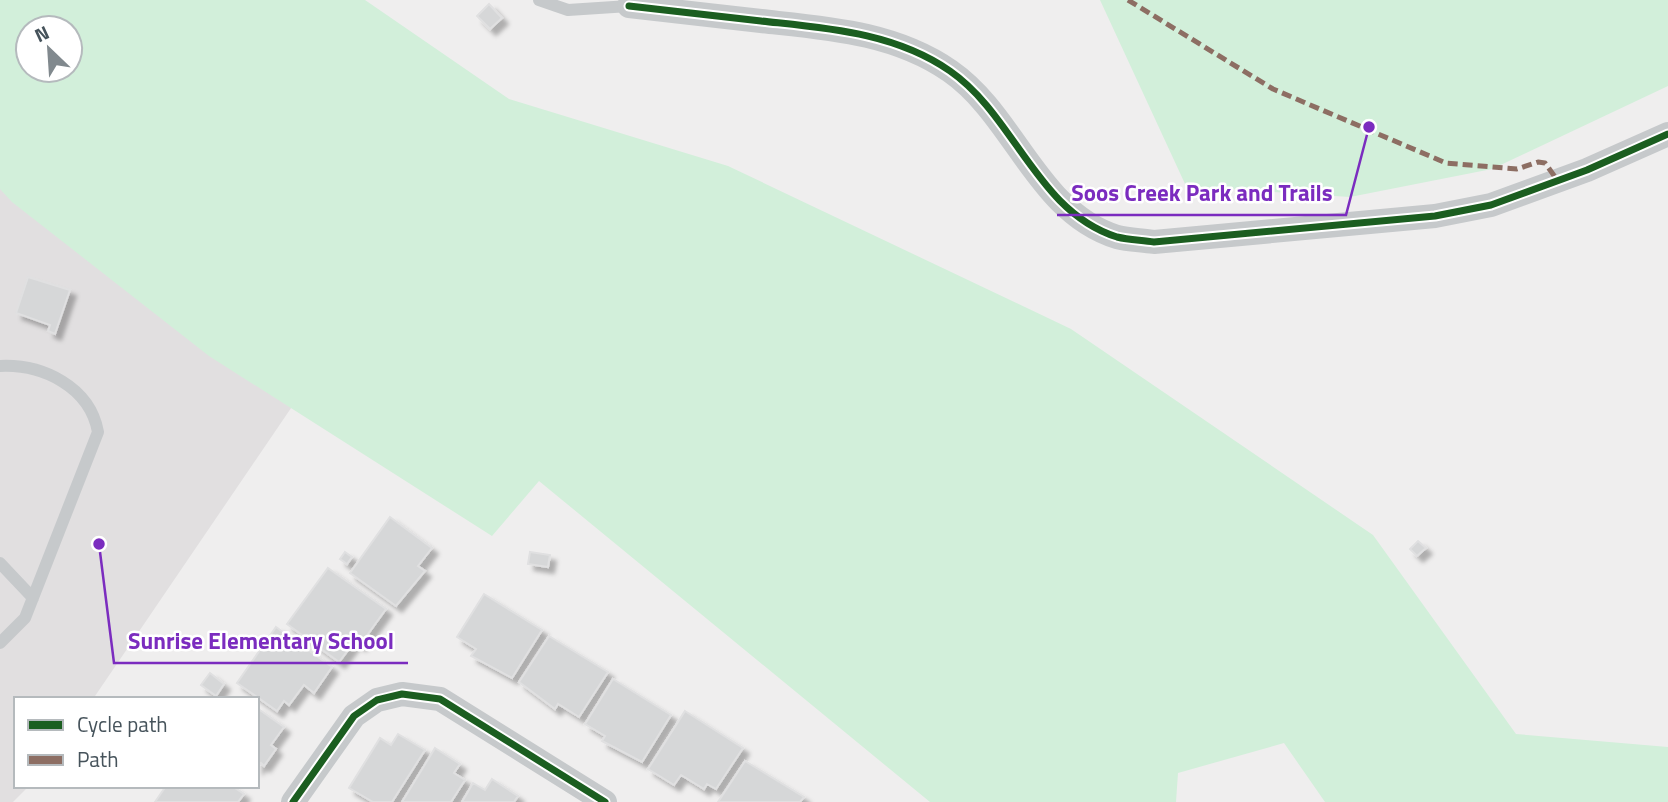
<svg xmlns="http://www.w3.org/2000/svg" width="1668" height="802" font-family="'Titillium Web',sans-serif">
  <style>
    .education { fill: #e1dfe0 }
    .green { fill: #d2efda; fill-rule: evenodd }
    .building { fill: #d6d7d8; stroke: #e0e0e1; stroke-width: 2; filter: url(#shadow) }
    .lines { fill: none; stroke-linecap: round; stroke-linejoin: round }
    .lane { stroke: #c6c9cb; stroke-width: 12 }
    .street { stroke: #c6c9cb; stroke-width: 24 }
    .quiet { stroke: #8d6e63; stroke-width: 5; stroke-dasharray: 10 5; stroke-linecap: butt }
    .cycleway-casing { stroke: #fff; stroke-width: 11 }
    .cycleway { stroke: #1b5e20; stroke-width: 7 }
    .leader { fill: none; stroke: #7b2cbf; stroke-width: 2.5 }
    .callout-dot { fill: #7b2cbf; stroke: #fff; stroke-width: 2.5 }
    .callout-label { font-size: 23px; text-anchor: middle; font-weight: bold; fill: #7b2cbf; stroke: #fff; stroke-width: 5; stroke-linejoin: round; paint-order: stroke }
  </style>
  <defs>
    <filter id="shadow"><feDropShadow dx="6" dy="6" stdDeviation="2" flood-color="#0004"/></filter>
  </defs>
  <rect width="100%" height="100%" fill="#efeeee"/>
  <path class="education" d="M0 70 304 389 93 699H16V786H29L13 802H0Z"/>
  <path class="green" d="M0 0H365L509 99 728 166 1071 329 1373 535 1516 734 1668 747V802H1325L1284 743 1178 773 1176 802H930L539 481 492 536 209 356 12 202 0 189ZM70 28V70H28V28Z
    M1100 0H1668V86L1492 169 1350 197 1186 186Z"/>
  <path class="building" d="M489 4 502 18 490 29 477 16Z
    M28 277 70 290 55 334 48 331 50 325 16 313Z
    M390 517 432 548 418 566 425 571 396 606 350 573Z
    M1418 541 1426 548 1417 556 1410 549Z
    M345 552 352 557 347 564 340 559Z
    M530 552 550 555 548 567 528 564Z
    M328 568 386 609 360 645 355 641 339 662 287 624Z
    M484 594 542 630 512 678 471 656 476 649 457 637Z
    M276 627 332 667 314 693 304 685 289 705 284 701 277 711 237 683Z
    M549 636 608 672 579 717 558 704 555 709 519 682Z
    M210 673 224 684 216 696 201 685Z
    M613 679 671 715 642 762 602 741 605 736 585 724Z
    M257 708 284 727 271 745 276 749 264 766 261 763 257 768Z
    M685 711 743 748 716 789 707 784 704 789 681 775 674 785 648 769Z
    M398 734 425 750 392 802H373L349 788 380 738 391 745Z
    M435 748 460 764 454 773 465 780 451 802H402Z
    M745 761 804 797 800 802H718Z
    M492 779 518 796 514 802H462L473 783 485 790Z
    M166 786H232L244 794 238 802H155Z"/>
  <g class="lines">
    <path class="lane" d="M539 0 568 10 629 6
      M0 366C43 364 90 387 98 432L25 618 0 643
      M0 563 33 598"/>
    <path class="street" d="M629 6C673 11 717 16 761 21 825 28 894 32 950 71 1015 116 1037 212 1117 237 1129 240 1142 240 1154 242L1435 216 1491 205 1587 170 1668 134
      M293 802 354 716 377 700 402 694 440 699 605 802"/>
    <path class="quiet" d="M1128 0 1273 89 1446 163 1517 169 1538 162 1545 163 1558 181"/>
    <defs>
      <path id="cycleway" d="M629 6C673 11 717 16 761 21 825 28 894 32 950 71 1015 116 1037 212 1117 237 1129 240 1142 240 1154 242L1435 216 1491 205 1587 170 1668 134
        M293 802 354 716 377 700 402 694 440 699 605 802"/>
    </defs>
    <use href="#cycleway" class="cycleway-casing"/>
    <use href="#cycleway" class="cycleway"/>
  </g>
  <path class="leader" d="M1369 127L1346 215H1057M99 544L114 663H408"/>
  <g class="callout-dot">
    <circle cx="1369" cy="127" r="7"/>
    <circle cx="99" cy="544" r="7"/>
  </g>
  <g class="callout-label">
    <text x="1202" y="201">Soos Creek Park and Trails</text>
    <text x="261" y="649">Sunrise Elementary School</text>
  </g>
  <rect x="14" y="697" width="245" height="91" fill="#ffffff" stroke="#b5babd" stroke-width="2"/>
  <rect x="28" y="720" width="35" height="10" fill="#1b5e20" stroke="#b5babd" stroke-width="2"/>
  <text x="77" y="732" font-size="21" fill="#46535b">Cycle path</text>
  <rect x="28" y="755" width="35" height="10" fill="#8d6e63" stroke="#b5babd" stroke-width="2"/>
  <text x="77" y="767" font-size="21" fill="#46535b">Path</text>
  <g transform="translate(49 49) rotate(335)"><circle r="33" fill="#ffffff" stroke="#b5babd" stroke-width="2"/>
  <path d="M0-5L12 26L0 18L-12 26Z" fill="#81898e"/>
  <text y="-10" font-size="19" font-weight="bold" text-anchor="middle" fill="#46535b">N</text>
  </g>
</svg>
